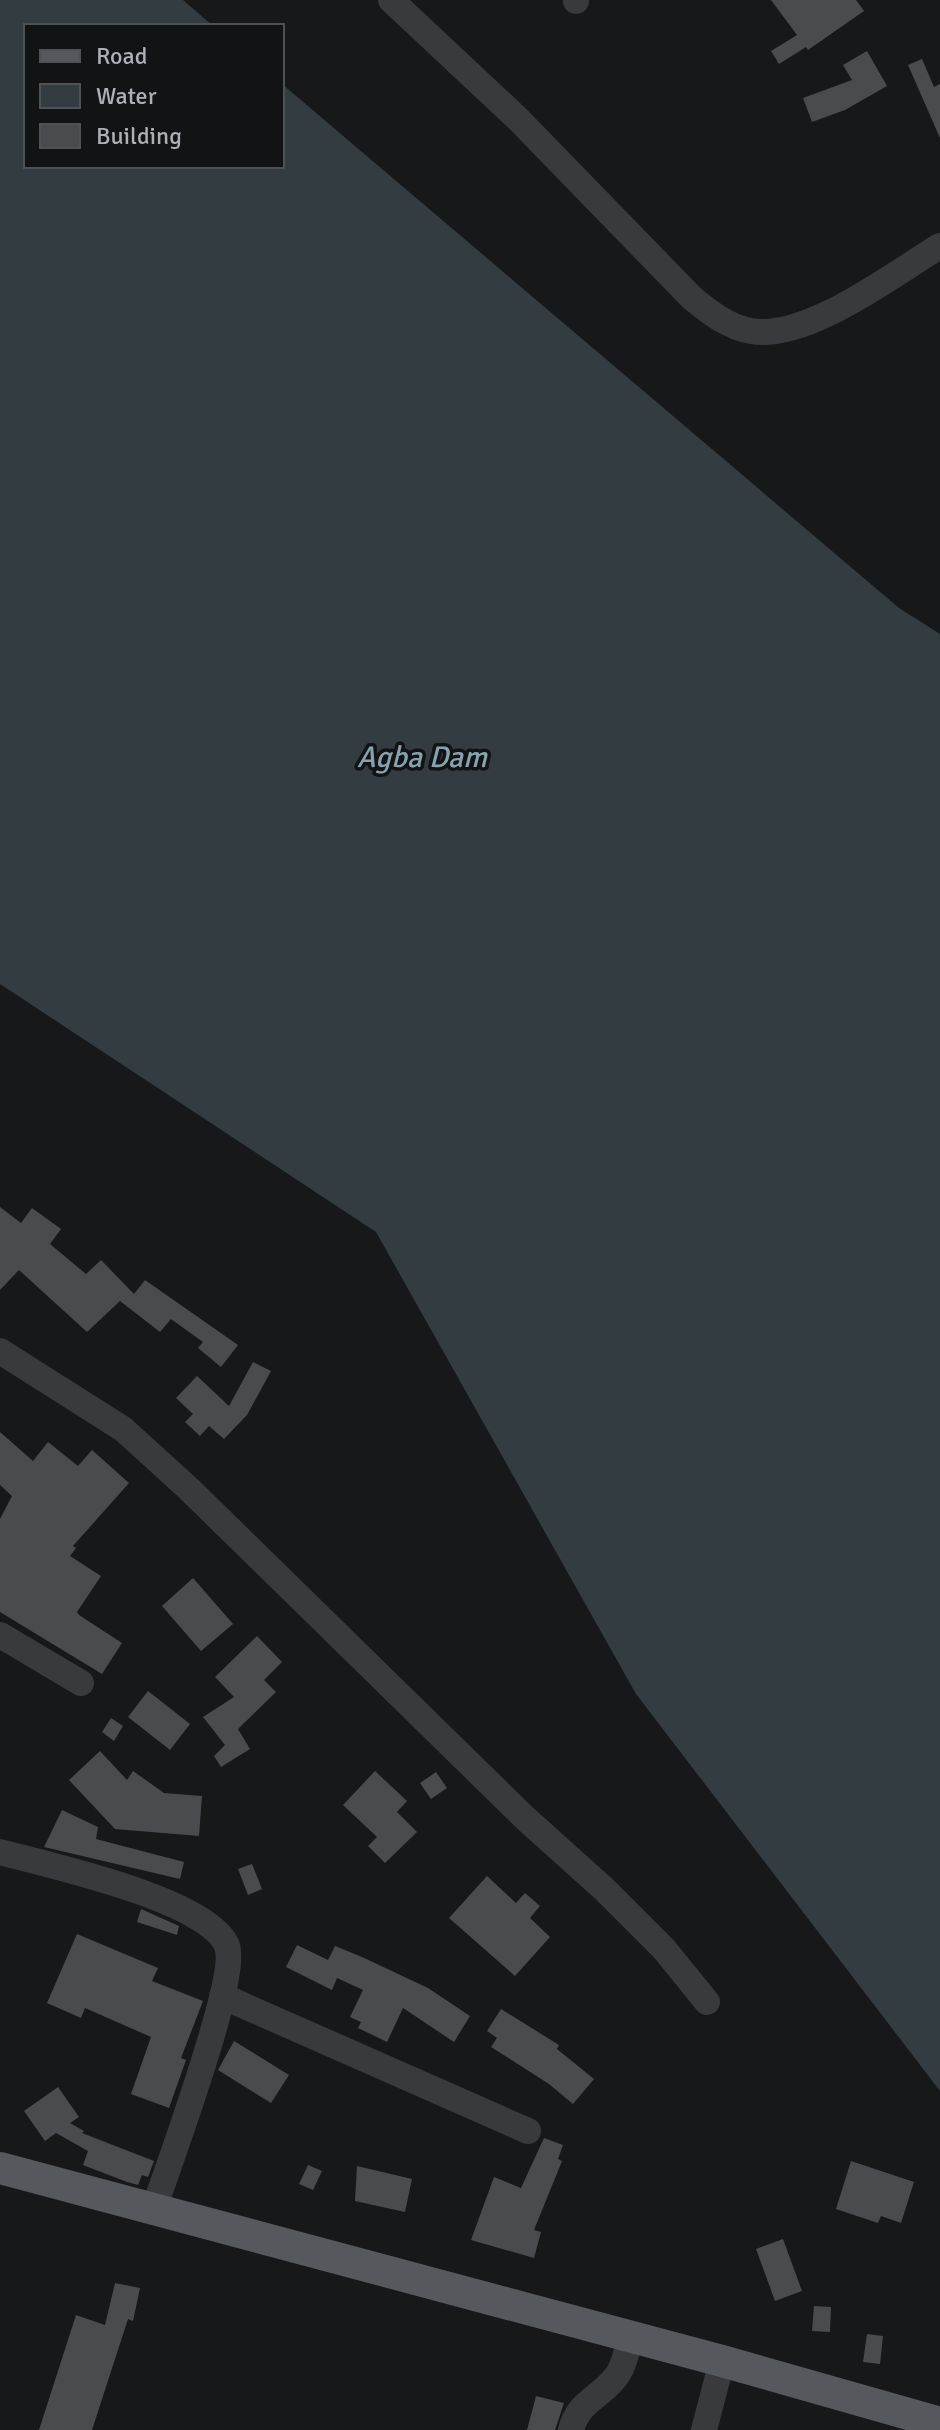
<svg xmlns="http://www.w3.org/2000/svg" width="940" height="2430" font-family="Signika,sans-serif">
  <style>
    .water { fill: #333c41 }
    .building { fill: #4a4b4e }
    .lines { fill: none; stroke-linecap: round; stroke-linejoin: round }
    .minor { stroke: #393a3e; stroke-width: 26 }
    .major { stroke: #55585c; stroke-width: 32 }
    .labels { text-anchor: middle; stroke-width: 7; stroke-linejoin: round; paint-order: stroke }
    .water-label { font-size: 30px; font-style: italic; fill: #87a2ae; stroke: #121314 }
  </style>
  <rect width="100%" height="100%" fill="#171819"/>
  <path class="water" d="M0 0H183L213 26H26V166H282V84L899 608 940 634V2091L636 1694 376 1232 0 984Z"/>
  <path class="building" d="M771 0H856L864 11 808 50 806 47 779 64 771 51 797 35Z
    M867 51 887 86 845 110 812 122 803 98 852 80 843 65Z
    M922 59 934 87 940 84V138L908 65Z
    M0 1207 21 1223 32 1208 61 1229 50 1244 86 1274 101 1260 134 1294 145 1280 238 1345 221 1367 198 1348 203 1342 171 1319 160 1332 120 1301 87 1332 19 1270 0 1290Z
    M253 1362 271 1371 247 1415 224 1439 209 1426 200 1436 185 1422 193 1414 176 1398 197 1376 229 1406Z
    M0 1432 33 1461 48 1442 78 1466 92 1450 129 1483 73 1546 76 1548 70 1556 101 1576 77 1612 79 1615 122 1643 102 1674 0 1612V1519L12 1496 0 1485Z
    M193 1578 233 1624 201 1651 162 1606Z
    M257 1636 282 1662 264 1680 276 1692 238 1729 250 1749 221 1767 214 1756 225 1745 203 1717 234 1697 215 1677Z
    M148 1691 190 1724 170 1750 128 1717Z
    M111 1718 123 1726 114 1741 102 1732Z
    M100 1751 127 1780 133 1771 164 1793 202 1796 199 1836 115 1829 69 1780Z
    M375 1771 407 1801 397 1812 417 1832 385 1863 368 1846 377 1837 343 1805Z
    M436 1772 447 1788 431 1799 420 1783Z
    M62 1810 98 1827 96 1839 184 1862 180 1879 44 1847Z
    M252 1864 262 1889 248 1895 238 1869Z
    M487 1876 516 1903 525 1893 540 1906 530 1918 550 1937 515 1976 449 1918Z
    M141 1909 179 1926 177 1935 137 1922Z
    M77 1934 158 1968 152 1981 203 2001 181 2058 186 2060 169 2108 131 2094 151 2037 85 2008 81 2018 47 2003Z
    M297 1945 328 1960 335 1946 362 1957 428 1988 470 2016 454 2042 403 2008 387 2042 358 2028 361 2022 350 2017 363 1990 337 1978 332 1990 286 1967Z
    M501 2009 559 2045 557 2049 594 2079 573 2104 549 2084 491 2047 497 2038 487 2031Z
    M234 2041 289 2075 271 2103 218 2070Z
    M58 2087 79 2117 70 2123 84 2131 82 2133 154 2161 148 2177 142 2175 138 2185 127 2182 83 2165 88 2151 56 2133 45 2141 24 2111Z
    M544 2138 563 2145 558 2159 562 2161 534 2230 541 2232 534 2258 471 2240 494 2177 521 2188Z
    M851 2161 914 2182 901 2223 881 2216 878 2223 836 2209Z
    M308 2165 322 2171 313 2190 299 2184Z
    M357 2166 412 2179 405 2212 355 2201Z
    M783 2239 802 2291 775 2301 756 2249Z
    M115 2283 140 2288 133 2321 128 2319 92 2430H39L76 2315 105 2325Z
    M814 2306 831 2307 830 2332 812 2331Z
    M867 2334 883 2336 880 2364 863 2362Z
    M536 2396 564 2403 555 2430H527Z"/>
  <g class="lines">
    <path class="minor" d="M391 0 518 119 692 298C709 312 728 327 751 331 807 341 893 274 940 246
      M576 0V1
      M0 1351 123 1429 189 1489 525 1818 604 1889 664 1949 707 2002
      M0 1635 81 1683
      M0 1852C48 1865 210 1900 227 1946 239 1978 168 2166 154 2209
      M222 1996 528 2131
      M571 2430C578 2402 598 2399 615 2378 624 2368 627 2349 631 2337
      M704 2430 722 2361"/>
    <path class="major" d="M0 2168 722 2361 940 2423"/>
  </g>
  <g class="labels">
    <g class="water-label">
      <text x="422" y="767">Agba Dam</text>
    </g>
  </g>
  <rect x="24" y="24" width="260" height="144" fill="#121314" stroke="#4f5255" stroke-width="2"/>
  <rect x="40" y="50" width="40" height="12" fill="#55585c" stroke="#4f5255" stroke-width="2"/>
  <text x="96" y="64" font-size="24" fill="#abb1b7">Road</text>
  <rect x="40" y="84" width="40" height="24" fill="#333c41" stroke="#4f5255" stroke-width="2"/>
  <text x="96" y="104" font-size="24" fill="#abb1b7">Water</text>
  <rect x="40" y="124" width="40" height="24" fill="#4a4b4e" stroke="#4f5255" stroke-width="2"/>
  <text x="96" y="144" font-size="24" fill="#abb1b7">Building</text>
</svg>
